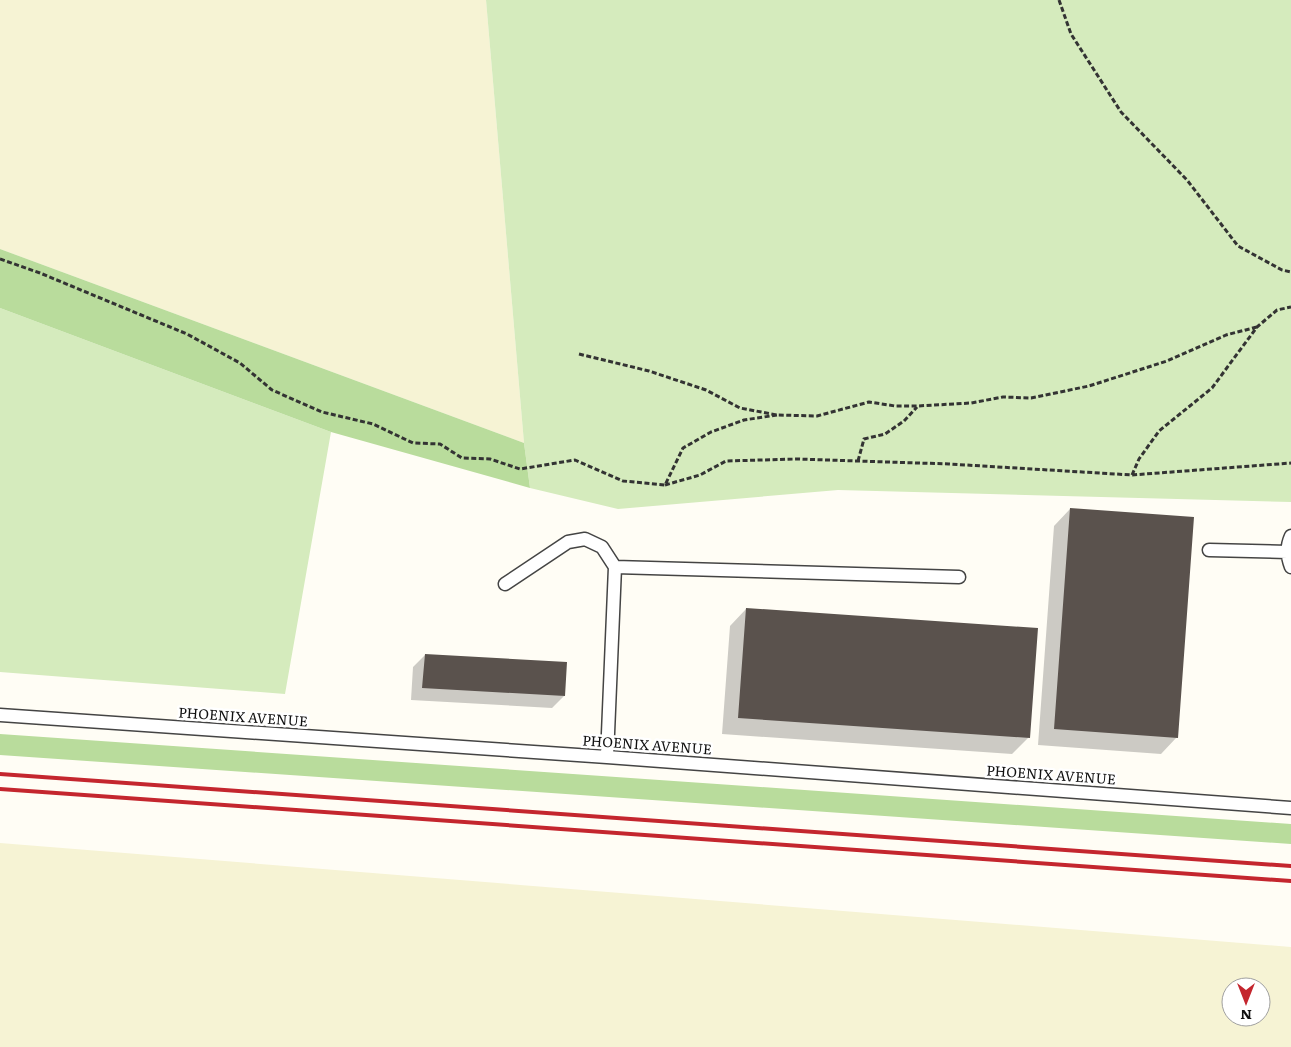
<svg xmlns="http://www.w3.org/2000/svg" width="1291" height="1047" font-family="Literata,serif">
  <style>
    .farmland { fill: #f6f3d4; fill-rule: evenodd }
    .green { fill: #d5ebbd }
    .forest { fill: #b9dc9c }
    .shadow { fill: #0003 }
    .building { fill: #5a524d }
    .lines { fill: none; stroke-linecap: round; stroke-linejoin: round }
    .service-casing { stroke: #444; stroke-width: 15 }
    .path { stroke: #333; stroke-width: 3; stroke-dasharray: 5 2.5; stroke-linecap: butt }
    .service { stroke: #fff; stroke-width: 12 }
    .rail { stroke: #c4262e; stroke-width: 4 }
    .labels { text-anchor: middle; stroke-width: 5; stroke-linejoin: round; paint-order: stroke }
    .street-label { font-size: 14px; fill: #111; stroke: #fff }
  </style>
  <rect width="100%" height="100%" fill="#fffdf5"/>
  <path class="farmland" d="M0 0H486L524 443 0 249Z
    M0 843 1291 947V1047H0ZM1231 987H1261V1017H1231Z"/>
  <path class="green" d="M486 0H1291V502L838 490 618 509 530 488 524 443Z
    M0 308 331 432 285 694 0 672Z"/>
  <path class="forest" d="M0 249 524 443 530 488 331 432 0 308Z
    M0 734 1291 824V844L0 755Z"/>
  <path class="shadow" d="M1070 509 1177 737 1161 754 1038 745 1054 526Z
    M746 609 1029 737 1012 754 722 734 730 626Z
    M425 655 564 696 552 708 411 700 413 667Z"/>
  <path class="building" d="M1070 508 1194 517 1178 738 1054 729Z
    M746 608 1038 628 1030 738 738 718Z
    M425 654 567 662 565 696 422 688Z"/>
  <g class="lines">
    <defs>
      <path id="service" d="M1291 536C1286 547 1287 556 1291 567
        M1209 550 1287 552
        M505 584 568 542 585 539 602 547 615 567
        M0 715 607 757 1291 808
        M607 757 615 567 959 577"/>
    </defs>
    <use href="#service" class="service-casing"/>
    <path class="path" d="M1059 0 1071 34 1121 112 1187 180 1238 246 1282 270 1291 272
      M0 259 40 273 187 334 240 363 272 390 322 412 373 424 413 443 440 444 462 458 490 459 520 469 575 460 623 481 665 485 683 448 711 432 744 420 777 415
      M579 354 649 371 706 390 740 408 777 415 817 416 869 402 895 406H917L971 403 1003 397 1031 398 1089 386 1167 361 1226 335 1257 327
      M858 461 864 439 885 434 904 421 917 407
      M1132 475 1139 459 1159 431 1212 388 1257 327 1277 310 1291 307
      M665 485 700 475 726 461 797 459 949 464 1132 475 1291 463"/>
    <use href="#service" class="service"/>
    <path class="rail" d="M0 774 1291 866
      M0 789 1291 881"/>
  </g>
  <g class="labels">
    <g class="street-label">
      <text transform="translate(243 717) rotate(4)" y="5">PHOENIX AVENUE</text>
      <text transform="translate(647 745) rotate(4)" y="5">PHOENIX AVENUE</text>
      <text transform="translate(1051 775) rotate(4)" y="5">PHOENIX AVENUE</text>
    </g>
  </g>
  <g transform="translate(1246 1002) rotate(180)"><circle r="24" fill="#ffffff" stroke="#a0a0a0"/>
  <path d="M0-4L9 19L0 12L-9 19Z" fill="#c4262e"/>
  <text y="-8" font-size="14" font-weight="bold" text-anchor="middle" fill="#111111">N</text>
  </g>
</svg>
